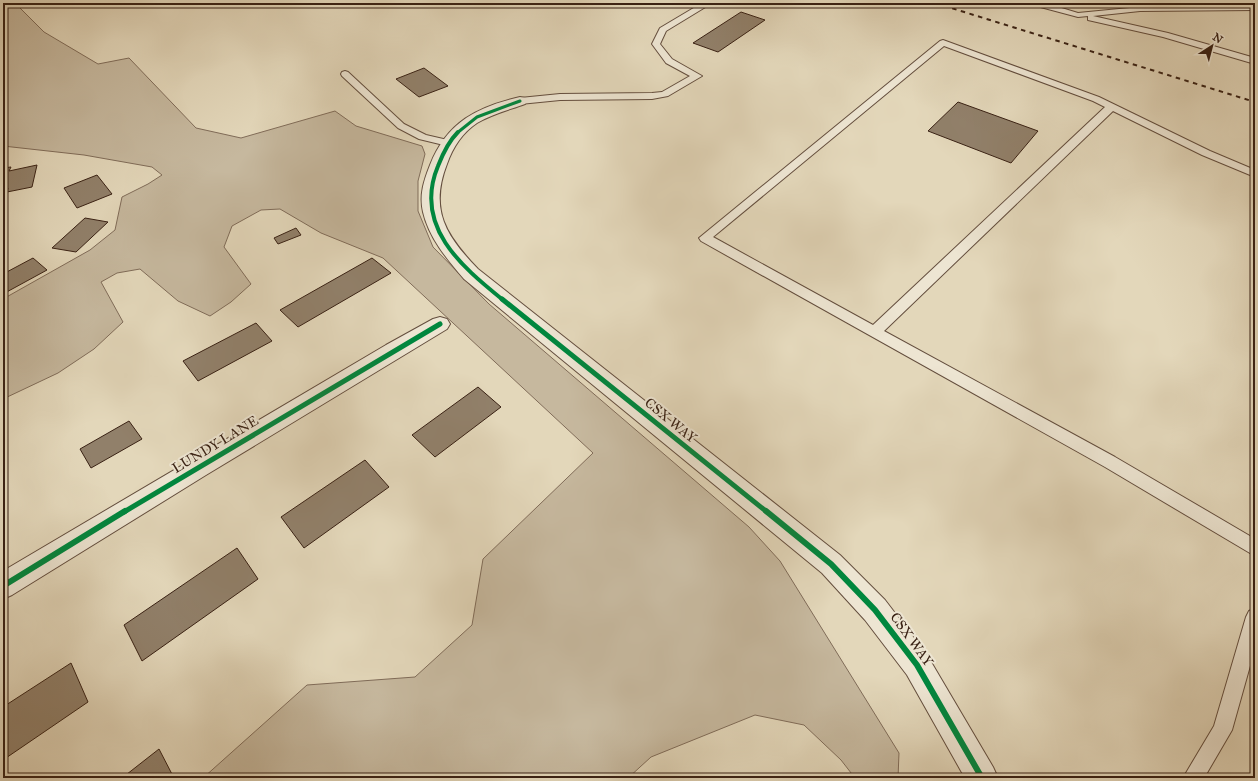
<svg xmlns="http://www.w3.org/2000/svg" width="1258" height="781" font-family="'IM FELL Great Primer',serif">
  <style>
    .green { fill: #c6b89e; stroke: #806c59 }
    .building { fill: #91806a; stroke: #392114 }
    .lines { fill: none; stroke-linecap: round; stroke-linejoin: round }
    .service-casing { stroke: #644e3e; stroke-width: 2 }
    .minor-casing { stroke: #644e3e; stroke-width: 2 }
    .service { fill: #ede5d2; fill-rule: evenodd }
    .minor { fill: #ede5d2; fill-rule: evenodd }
    .rail { stroke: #392114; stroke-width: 2; stroke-dasharray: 4.5 4.5; stroke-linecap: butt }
    .cycleway-far3-casing { stroke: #ede5d2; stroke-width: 4.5 }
    .cycleway-far2-casing { stroke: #ede5d2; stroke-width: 6 }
    .cycleway-far1-casing { stroke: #ede5d2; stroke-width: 8 }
    .cycleway-casing { stroke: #ede5d2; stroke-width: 9 }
    .cycleway-far3 { stroke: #00873e; stroke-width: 3 }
    .cycleway-far2 { stroke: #00873e; stroke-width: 4 }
    .cycleway-far1 { stroke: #00873e; stroke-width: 5 }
    .cycleway { stroke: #00873e; stroke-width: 6 }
    .labels { text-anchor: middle; stroke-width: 4; stroke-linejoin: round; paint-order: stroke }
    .street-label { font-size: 14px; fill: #392114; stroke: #ede5d2 }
  </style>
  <rect width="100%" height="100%" fill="#e3d7ba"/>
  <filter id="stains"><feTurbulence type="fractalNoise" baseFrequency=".005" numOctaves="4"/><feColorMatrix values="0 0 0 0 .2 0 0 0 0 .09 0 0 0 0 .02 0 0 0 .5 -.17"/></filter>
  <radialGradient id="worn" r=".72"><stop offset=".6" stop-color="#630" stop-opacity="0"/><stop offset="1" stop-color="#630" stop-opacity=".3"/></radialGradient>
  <path class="green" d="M3 3H15L44 32 98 64 129 58 196 128 241 138 335 111 356 126 422 146 425 154 418 181V211L433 247 489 304 749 527 780 561 899 753 898 778H855L841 760 804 725 755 715 651 757 628 778H203L307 685 415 677 472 625 483 559 593 453 383 258 321 233 280 209 261 210 232 226 224 247 251 284 231 302 210 316 178 301 140 269 117 273 101 282 123 322 94 349 58 373 3 399V299L90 250 115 230 122 197 148 184 162 175 152 167 84 155 3 146Z"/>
  <path class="building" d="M741 12 765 20 718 52 693 43Z
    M424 68 448 86 419 97 396 79Z
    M958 102 1038 131 1011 163 928 131Z
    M37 165 32 187 7 192 8 188 3 189V168L11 167 9 171Z
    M97 175 112 194 77 208 64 188Z
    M85 218 108 222 76 252 52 248Z
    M296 228 301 235 278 244 274 238Z
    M33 258 47 270 3 294V274Z
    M372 258 391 273 298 327 280 310Z
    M256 323 272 341 198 381 183 361Z
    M478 387 501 407 435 457 412 435Z
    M129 421 142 439 91 468 80 449Z
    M365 460 389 487 304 548 281 517Z
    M237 548 258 579 142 661 124 625Z
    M71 663 88 702 3 760V707Z
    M159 749 174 778H122Z"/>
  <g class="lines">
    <defs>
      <path id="service" d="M702 3H712L666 31 660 44 672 59 702 76 668 96 652 99 560 100 520 104 515 101 520 98 560 94 652 93 662 92 690 76 666 63 652 44 660 28Z
        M1032 3H1045L1078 13 1140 7 1255 6V10L1140 11 1093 16 1168 33 1255 58V64L1163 37 1088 20V16L1078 17 1033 5Z
        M943 40 1099 97 1210 151 1255 170V177L1202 155 1113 111 884 331 1115 457 1255 539V556L1105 467 701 241 699 238 940 41ZM944 46 1093 101 1105 107 873 325 713 237Z
        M345 71 348 72 404 124 426 135 452 141 453 143 448 146 419 139 398 128 342 76 341 74 342 72Z
        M1255 608V648L1232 730 1204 778H1183L1214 726 1246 617 1249 611Z"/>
      <path id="minor" d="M520 97 525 98 527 101 525 104C509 110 492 114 477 123 462 133 453 147 447 164 429 210 446 236 478 269L840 555 885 600 927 655 993 767 998 778H965L907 675 865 620 822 573 464 279C447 259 429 238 423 212 419 195 424 180 430 165 447 122 477 107 520 97Z
        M440 317 447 319 450 324 447 329 206 475 12 595 3 599V571L386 345 433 319Z"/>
    </defs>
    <use href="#service" class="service-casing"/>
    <use href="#minor" class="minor-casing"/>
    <use href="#service" class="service"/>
    <use href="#minor" class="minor"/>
    <path class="rail" d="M935 3 1255 102"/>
    <defs>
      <path id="cycleway-far3" d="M457 133 477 117 520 101"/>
      <path id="cycleway-far2" d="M458 132C448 142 443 153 438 166 413 226 461 266 503 300"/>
      <path id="cycleway-far1" d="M502 299 767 512
        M124 512 440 324"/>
      <path id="cycleway" d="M766 511 831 564 875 610 917 665 982 778
        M3 586 125 511"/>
    </defs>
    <use href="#cycleway-far3" class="cycleway-far3-casing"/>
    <use href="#cycleway-far2" class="cycleway-far2-casing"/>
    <use href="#cycleway-far1" class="cycleway-far1-casing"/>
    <use href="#cycleway" class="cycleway-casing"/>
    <use href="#cycleway-far3" class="cycleway-far3"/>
    <use href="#cycleway-far2" class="cycleway-far2"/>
    <use href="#cycleway-far1" class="cycleway-far1"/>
    <use href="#cycleway" class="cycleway"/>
  </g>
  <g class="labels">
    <g class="street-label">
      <text transform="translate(671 420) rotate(39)" y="5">CSX WAY</text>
      <text transform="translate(215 444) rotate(-31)" y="5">LUNDY LANE</text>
      <text transform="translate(912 639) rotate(54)" y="5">CSX WAY</text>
    </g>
  </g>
  <rect width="1258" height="781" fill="none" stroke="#e3d7ba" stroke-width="16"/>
  <rect x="4" y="4" width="1250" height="773" fill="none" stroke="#392114" stroke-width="2"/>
  <rect x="8" y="8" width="1242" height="765" fill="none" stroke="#392114"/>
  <g transform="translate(1212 46) rotate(36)" stroke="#ede5d2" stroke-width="3" paint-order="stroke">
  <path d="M0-3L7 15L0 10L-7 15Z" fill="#392114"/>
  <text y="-6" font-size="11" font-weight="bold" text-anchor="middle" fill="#392114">N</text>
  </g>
  <rect width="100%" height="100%" filter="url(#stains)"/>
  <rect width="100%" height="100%" fill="url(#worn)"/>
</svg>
